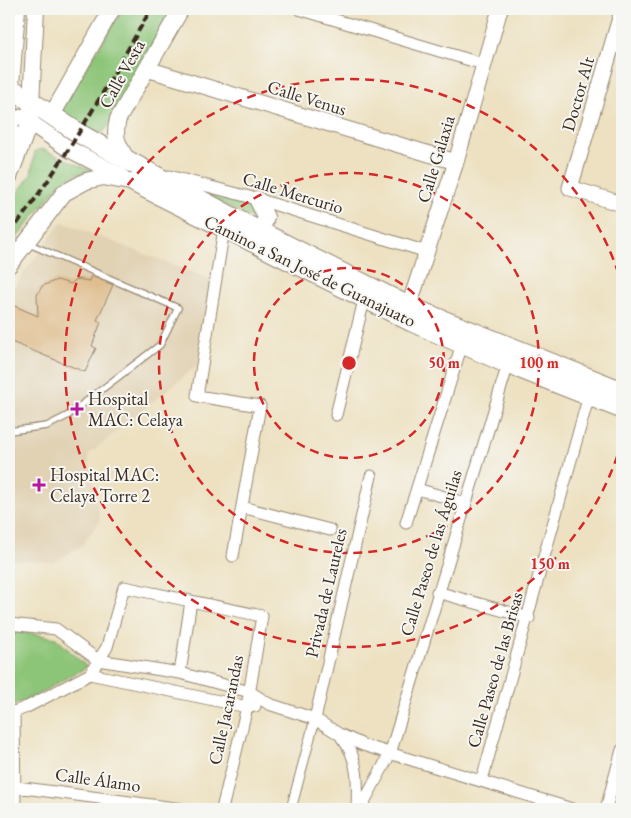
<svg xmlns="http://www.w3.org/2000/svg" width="631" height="818" font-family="'EB Garamond',serif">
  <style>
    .built { fill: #e1d2b4 }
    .green { fill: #8dc578; stroke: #64784b }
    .building { fill: #dfbd8e }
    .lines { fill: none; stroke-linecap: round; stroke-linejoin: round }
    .service-casing { stroke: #948670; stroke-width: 8 }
    .pedestrian-casing { stroke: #948670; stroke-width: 11 }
    .minor-casing { stroke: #948670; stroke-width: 13 }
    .tertiary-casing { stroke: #948670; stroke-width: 17 }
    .secondary-casing { stroke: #948670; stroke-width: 18 }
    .primary-casing { stroke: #948670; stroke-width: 21 }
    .service { stroke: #fff; stroke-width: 5.5 }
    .pedestrian { stroke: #fff; stroke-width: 9 }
    .minor { stroke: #fff; stroke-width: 11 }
    .tertiary { stroke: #fff; stroke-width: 15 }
    .secondary { stroke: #fff; stroke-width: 16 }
    .primary { stroke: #fff; stroke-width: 19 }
    .rail { stroke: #3b2a1e; stroke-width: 4; stroke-dasharray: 8 4; stroke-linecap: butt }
    .ring { fill: none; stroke: #d62828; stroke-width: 2.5; stroke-dasharray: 9 6 }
    .poi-dot { fill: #b5179e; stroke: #f6f6f2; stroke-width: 2 }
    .labels { text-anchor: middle; stroke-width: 4; stroke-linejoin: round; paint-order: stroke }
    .street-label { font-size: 18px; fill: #3b2a1e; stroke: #f6f6f2 }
    .poi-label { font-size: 18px; fill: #3b2a1e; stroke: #f6f6f2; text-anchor: start }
    .centre { fill: #d62828; stroke: #f6f6f2; stroke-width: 2.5 }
    .ring-label { font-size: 15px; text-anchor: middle; font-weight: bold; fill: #d62828; stroke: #f6f6f2; stroke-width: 4; stroke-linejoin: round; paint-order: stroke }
  </style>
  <rect width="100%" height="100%" fill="#f6f6f2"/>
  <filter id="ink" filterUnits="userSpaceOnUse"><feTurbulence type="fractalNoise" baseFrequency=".02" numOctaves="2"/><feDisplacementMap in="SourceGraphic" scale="10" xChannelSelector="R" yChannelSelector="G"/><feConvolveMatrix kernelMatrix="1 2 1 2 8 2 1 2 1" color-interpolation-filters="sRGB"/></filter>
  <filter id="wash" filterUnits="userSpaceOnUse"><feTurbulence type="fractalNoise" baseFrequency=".0096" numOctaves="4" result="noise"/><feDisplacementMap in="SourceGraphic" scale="20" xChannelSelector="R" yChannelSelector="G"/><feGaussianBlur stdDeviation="1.12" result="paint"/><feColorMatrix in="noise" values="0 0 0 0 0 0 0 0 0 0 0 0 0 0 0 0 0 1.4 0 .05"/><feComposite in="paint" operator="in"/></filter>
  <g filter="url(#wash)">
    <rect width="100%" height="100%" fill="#ede1c1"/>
    <path class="built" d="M62 222 214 281 201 362 88 455 100 521 81 546 54 562 9 560V293Z"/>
    <path class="green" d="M123 9H174L111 122 101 135 63 115 61 108Z
      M42 149 92 171 76 174 60 183 9 248V204L31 175 35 151Z
      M191 188 250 203 256 215 255 220Z
      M9 632H24L56 638 87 667 27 700 9 706Z"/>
    <g id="blocks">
      <path class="building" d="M91 276 113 285 97 320 101 322 92 346 96 348 85 372 9 341V314L12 305 38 316 37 295 42 286 57 280 71 284 76 279 89 281Z"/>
    </g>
  </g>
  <g filter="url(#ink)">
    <use href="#blocks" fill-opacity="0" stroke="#948670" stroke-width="1"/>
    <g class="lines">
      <defs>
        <path id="service" d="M9 431 47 426 67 416 160 345 178 308 27 243"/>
        <path id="pedestrian" d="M291 809 315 719"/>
        <path id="minor" d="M299 9 483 64
          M169 176 257 199 427 252
          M224 229 197 396 260 406 233 556
          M336 415 364 300
          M417 489 465 503
          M242 507 330 530
          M406 523 462 344
          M437 592 529 618
          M9 624 56 629 98 660 180 673 250 692 269 704 315 719 339 734 363 745 572 809
          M180 673 191 601
          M90 674 107 647 124 587 262 616 247 707 222 809
          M9 710 14 712 27 707 90 674 247 707 255 706
          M14 712 15 809
          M315 719 371 476
          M342 738C359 758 358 784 357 809
          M482 780 589 395
          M9 786 182 809
          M360 809 390 754 508 364
          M606 809 622 750"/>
        <path id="tertiary" d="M622 11 570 188 622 204
          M147 69 456 162
          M406 315 456 162 500 9"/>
        <path id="secondary" d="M52 115 112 9
          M22 117 69 149 121 176
          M14 159 9 110 17 9
          M127 160C118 144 113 138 118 119L181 9
          M9 177 30 122 36 9
          M250 240 264 223 266 217 257 199
          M9 265 64 193 86 181 103 177 135 183"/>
        <path id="primary" d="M12 89 80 134 147 171 257 230 410 307 622 391
          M135 183 412 322 508 364 622 409"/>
      </defs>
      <use href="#service" class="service-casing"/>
      <use href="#pedestrian" class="pedestrian-casing"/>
      <use href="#minor" class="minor-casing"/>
      <use href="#tertiary" class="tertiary-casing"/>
      <use href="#secondary" class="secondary-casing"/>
      <use href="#primary" class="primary-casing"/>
      <use href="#service" class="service"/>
      <use href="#pedestrian" class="pedestrian"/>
      <use href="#minor" class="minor"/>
      <use href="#tertiary" class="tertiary"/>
      <use href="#secondary" class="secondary"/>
      <use href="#primary" class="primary"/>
      <path class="rail" d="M9 234C64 164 107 86 151 9"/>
    </g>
  </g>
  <g class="ring">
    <circle cx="349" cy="363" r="95"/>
    <circle cx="349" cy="363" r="190"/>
    <path d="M622 441A284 284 0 1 1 622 285"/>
  </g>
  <g class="poi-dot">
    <path d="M74.5 401.5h5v5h5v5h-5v5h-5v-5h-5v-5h5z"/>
    <path d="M36.5 477.5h5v5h5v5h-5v5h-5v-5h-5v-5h5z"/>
  </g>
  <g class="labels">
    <g class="street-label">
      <text transform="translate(122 74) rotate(-61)" y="6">Calle Vesta</text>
      <text transform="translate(578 94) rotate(-74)" y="6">Doctor Alt</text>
      <text transform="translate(307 98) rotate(17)" y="6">Calle Venus</text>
      <text transform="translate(436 159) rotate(-73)" y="6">Calle Galaxia</text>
      <text transform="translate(293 193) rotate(17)" y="6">Calle Mercurio</text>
      <text transform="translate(310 271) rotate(26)" y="6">Camino a San José de Guanajuato</text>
      <text transform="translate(431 553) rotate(-73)" y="6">Calle Paseo de las Águilas</text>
      <text transform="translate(326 593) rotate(-77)" y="6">Privada de Laureles</text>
      <text transform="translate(495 670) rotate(-74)" y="6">Calle Paseo de las Brisas</text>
      <text transform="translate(226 710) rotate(-78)" y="6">Calle Jacarandas</text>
      <text transform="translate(98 780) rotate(8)" y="6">Calle Álamo</text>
    </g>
    <g class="poi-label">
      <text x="88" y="405">Hospital<tspan x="88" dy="21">MAC: Celaya</tspan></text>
      <text x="50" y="481">Hospital MAC:<tspan x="50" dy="21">Celaya Torre 2</tspan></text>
    </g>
  </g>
  <circle cx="349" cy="363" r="8" class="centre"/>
  <g class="ring-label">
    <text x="444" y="368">50 m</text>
    <text x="539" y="368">100 m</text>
    <text x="550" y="569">150 m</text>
  </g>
  <rect width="631" height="818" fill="none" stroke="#f6f6f2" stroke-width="30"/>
</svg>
